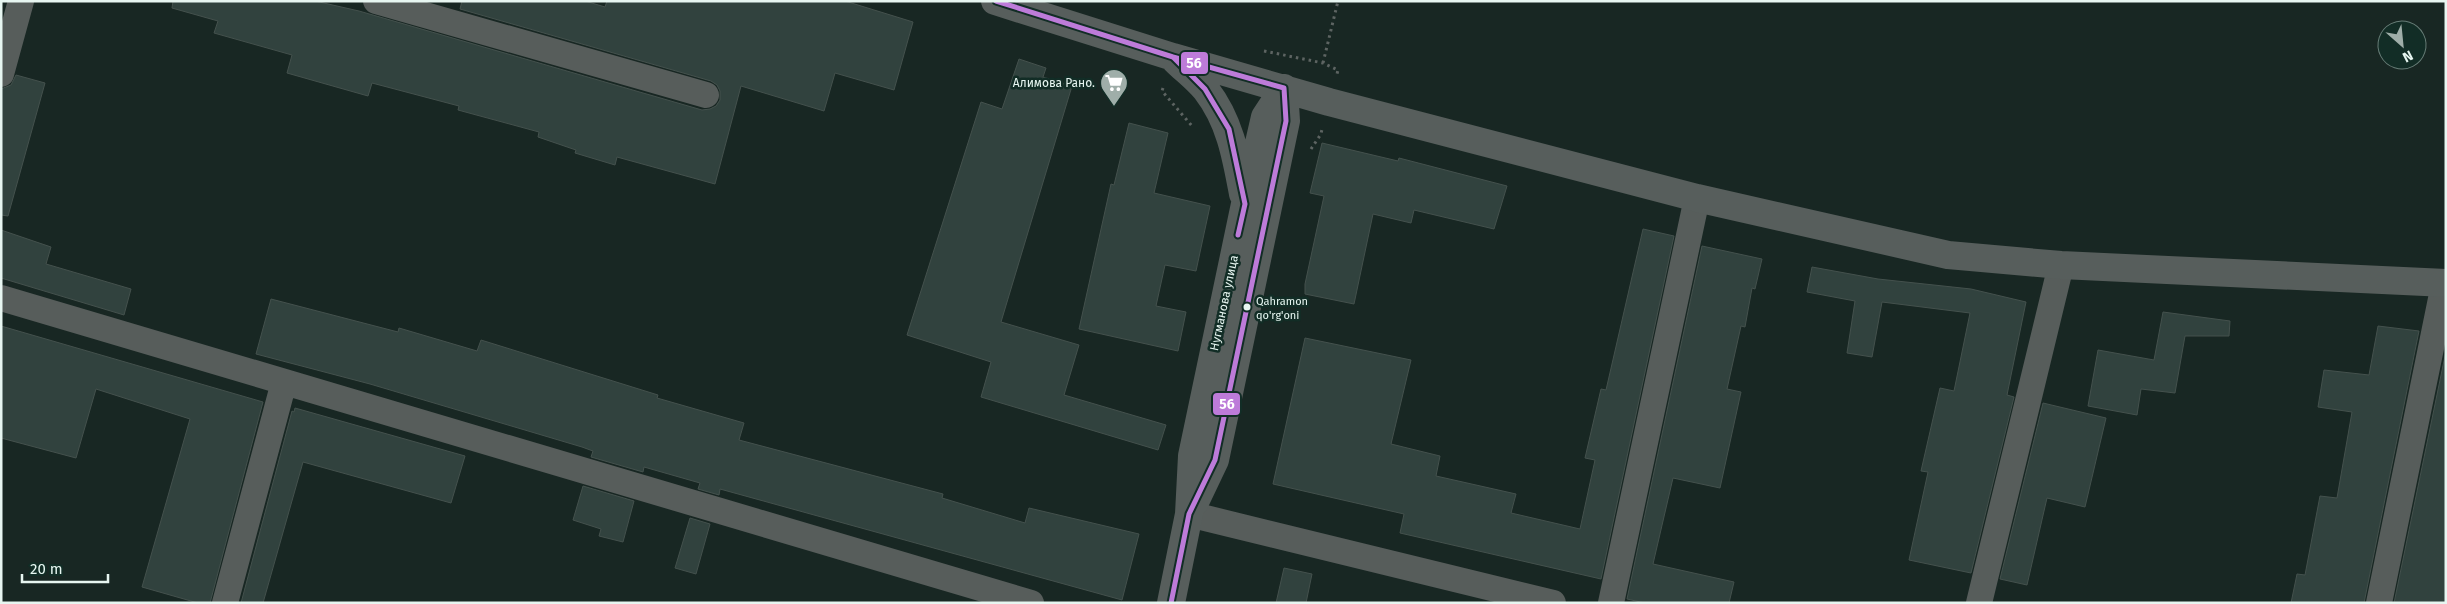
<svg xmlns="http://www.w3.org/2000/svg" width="2447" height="604" font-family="'Fira Sans',sans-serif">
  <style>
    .building { fill: #31423e; stroke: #44514d }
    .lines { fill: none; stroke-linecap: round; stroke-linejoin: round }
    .path { stroke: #5d6462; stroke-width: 3; stroke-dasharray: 2.5 4; stroke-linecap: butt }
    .street { stroke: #575d5b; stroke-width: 26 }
    .secondary { stroke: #575e5c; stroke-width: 28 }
    .bus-1-casing { stroke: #122d26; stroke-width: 9 }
    .bus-1 { stroke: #bd7bd9; stroke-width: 5 }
    .bus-dot { fill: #e7f6f1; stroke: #122d26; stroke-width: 2 }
    .labels { text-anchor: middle; stroke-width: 5; stroke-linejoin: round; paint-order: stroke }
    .bus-label { font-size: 11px; fill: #e7f6f1; stroke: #122d26; text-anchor: start }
    .poi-label { font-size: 12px; fill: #e7f6f1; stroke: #122d26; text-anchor: end }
    .street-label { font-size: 12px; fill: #e7f6f1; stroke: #122d26 }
    .line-badge { stroke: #122d26; stroke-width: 2 }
    .badge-label { font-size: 14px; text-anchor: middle; font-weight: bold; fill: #fff }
  </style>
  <rect width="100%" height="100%" fill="#182723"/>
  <path class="building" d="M173 1H315L359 11 702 110 710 109 716 106 720 100V91L717 85 711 81 460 9 462 1H585L605 7 607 1H845L913 22 894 90 835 73 824 111 741 86 715 184 617 157 615 165 575 153 576 150 538 137 539 132 458 110 459 106 372 83 368 96 287 73 292 55 214 33 218 21 172 8Z
    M1019 59 1046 68 1043 77 1072 86 1001 322 1079 345 1064 395 1166 425 1158 450 981 397 991 362 907 335 981 102 1002 109Z
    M16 75 45 83 8 216 1 215V89L11 85Z
    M1129 123 1168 133 1154 193 1210 206 1196 271 1165 265 1156 306 1186 312 1178 351 1079 329 1111 184 1114 185Z
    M1322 143 1398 161 1399 158 1507 186 1494 229 1414 210 1411 223 1373 214 1354 304 1305 294V284L1324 196 1310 193Z
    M1643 229 1674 236 1601 579 1400 533 1404 514 1273 484 1305 338 1411 360 1391 444 1440 456 1436 476 1516 494 1511 513 1580 529 1595 460 1585 458 1601 389 1606 390Z
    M1 230 51 247 46 264 131 289 124 315 1 278Z
    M1702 246 1762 259 1755 289 1752 288 1745 327 1741 326 1727 389 1741 392 1720 488 1673 478 1653 564 1734 582 1729 603H1645L1627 599Z
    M1812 267 1878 279 1971 289 2026 302 2007 395 2014 397 1971 573 1909 560 1928 472 1921 471 1940 388 1954 391 1970 313 1882 302 1872 357 1847 353 1855 301 1807 292Z
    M271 299 398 332 399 328 477 351 481 340 658 395 657 398 744 423 739 440 943 494 942 498 1025 523 1029 508 1139 534 1122 600 720 489 719 495 698 489 700 483 644 467 643 472 591 457 593 451 582 447 370 384 256 354Z
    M2163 312 2230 321 2229 336H2185L2175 393 2141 389 2137 415 2088 406 2098 350 2154 360Z
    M1 326 263 402 210 603H198L142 587 190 419 96 389 76 458 1 438Z
    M2378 326 2419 331 2364 603H2291L2297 574 2305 575 2320 496 2337 498 2352 412 2318 407 2324 370 2369 375Z
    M2446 351V603H2394Z
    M2043 403 2106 418 2085 507 2047 498 2027 585 2000 579Z
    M295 408 465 456 451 503 303 462 263 603H241L292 411 294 412Z
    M583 486 634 501 623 542 599 536 601 529 573 520Z
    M690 518 710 524 696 574 675 568Z
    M1284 568 1312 574 1306 603H1276Z"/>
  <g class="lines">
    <path class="path" d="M1264 51 1323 63 1338 70 1337 74
      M1323 63 1338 1
      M1163 88 1162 91 1192 126
      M1311 149 1321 134 1322 129"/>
    <path class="street" d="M376 1 706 95
      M1 74 21 1
      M1 298 1031 603
      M1189 514 1553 603
      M225 603 284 382
      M1611 603 1697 198
      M1979 603 2061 265
      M2379 603 2444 284"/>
    <path class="secondary" d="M995 1 1173 57 1329 102 1697 198 1948 255 2061 265 2446 283
      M1175 60C1185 70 1197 79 1206 90 1230 121 1236 156 1243 194
      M1195 502 1215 460 1286 121 1284 88
      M1171 603 1189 514 1192 456 1245 204 1265 117 1284 88"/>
    <defs>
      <path id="bus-1" d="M996 1 1173 57 1284 88 1286 121 1215 460 1189 514 1171 603
        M1164 54 1173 57 1205 89 1229 129 1245 204 1238 235"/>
    </defs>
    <use href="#bus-1" class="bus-1-casing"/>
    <use href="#bus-1" class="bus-1"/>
  </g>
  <defs>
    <symbol id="supermarket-pin" viewBox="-11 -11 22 30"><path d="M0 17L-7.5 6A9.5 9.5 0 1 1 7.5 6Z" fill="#9faea9" stroke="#122d26"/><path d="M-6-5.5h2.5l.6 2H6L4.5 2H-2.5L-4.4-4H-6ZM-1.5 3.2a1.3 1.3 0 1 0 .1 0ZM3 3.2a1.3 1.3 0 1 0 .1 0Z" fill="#fff"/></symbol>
  </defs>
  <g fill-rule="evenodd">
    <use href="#supermarket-pin" x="1098" y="67" width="32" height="43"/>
  </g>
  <circle class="bus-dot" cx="1247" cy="307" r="4.5"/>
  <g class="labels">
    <g class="bus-label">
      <text x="1256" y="305">Qahramon<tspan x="1256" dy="14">qo'rg'oni</tspan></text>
    </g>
    <g class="poi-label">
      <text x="1095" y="87">Алимова Рано.</text>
    </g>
    <g class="street-label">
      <text transform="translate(1224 303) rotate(-78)" y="4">Нугманова улица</text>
    </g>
  </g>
  <g class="line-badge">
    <rect x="1180" y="51" width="29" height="24" rx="5" fill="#bd7bd9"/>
    <rect x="1212" y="392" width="29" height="24" rx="5" fill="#bd7bd9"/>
  </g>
  <g class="badge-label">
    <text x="1194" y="68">56</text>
    <text x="1227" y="409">56</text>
  </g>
  <rect width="2447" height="604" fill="none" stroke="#e7f6f1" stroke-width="5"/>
  <g transform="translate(2402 45) rotate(153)"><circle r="24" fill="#122d26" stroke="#677d77"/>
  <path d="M0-4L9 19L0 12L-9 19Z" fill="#9faea9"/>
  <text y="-8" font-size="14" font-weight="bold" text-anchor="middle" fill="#e7f6f1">N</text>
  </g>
  <path d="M22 574v8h86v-8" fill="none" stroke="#e7f6f1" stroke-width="2.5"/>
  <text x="30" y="574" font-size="15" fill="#e7f6f1" stroke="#122d26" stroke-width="4" paint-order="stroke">20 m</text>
</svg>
